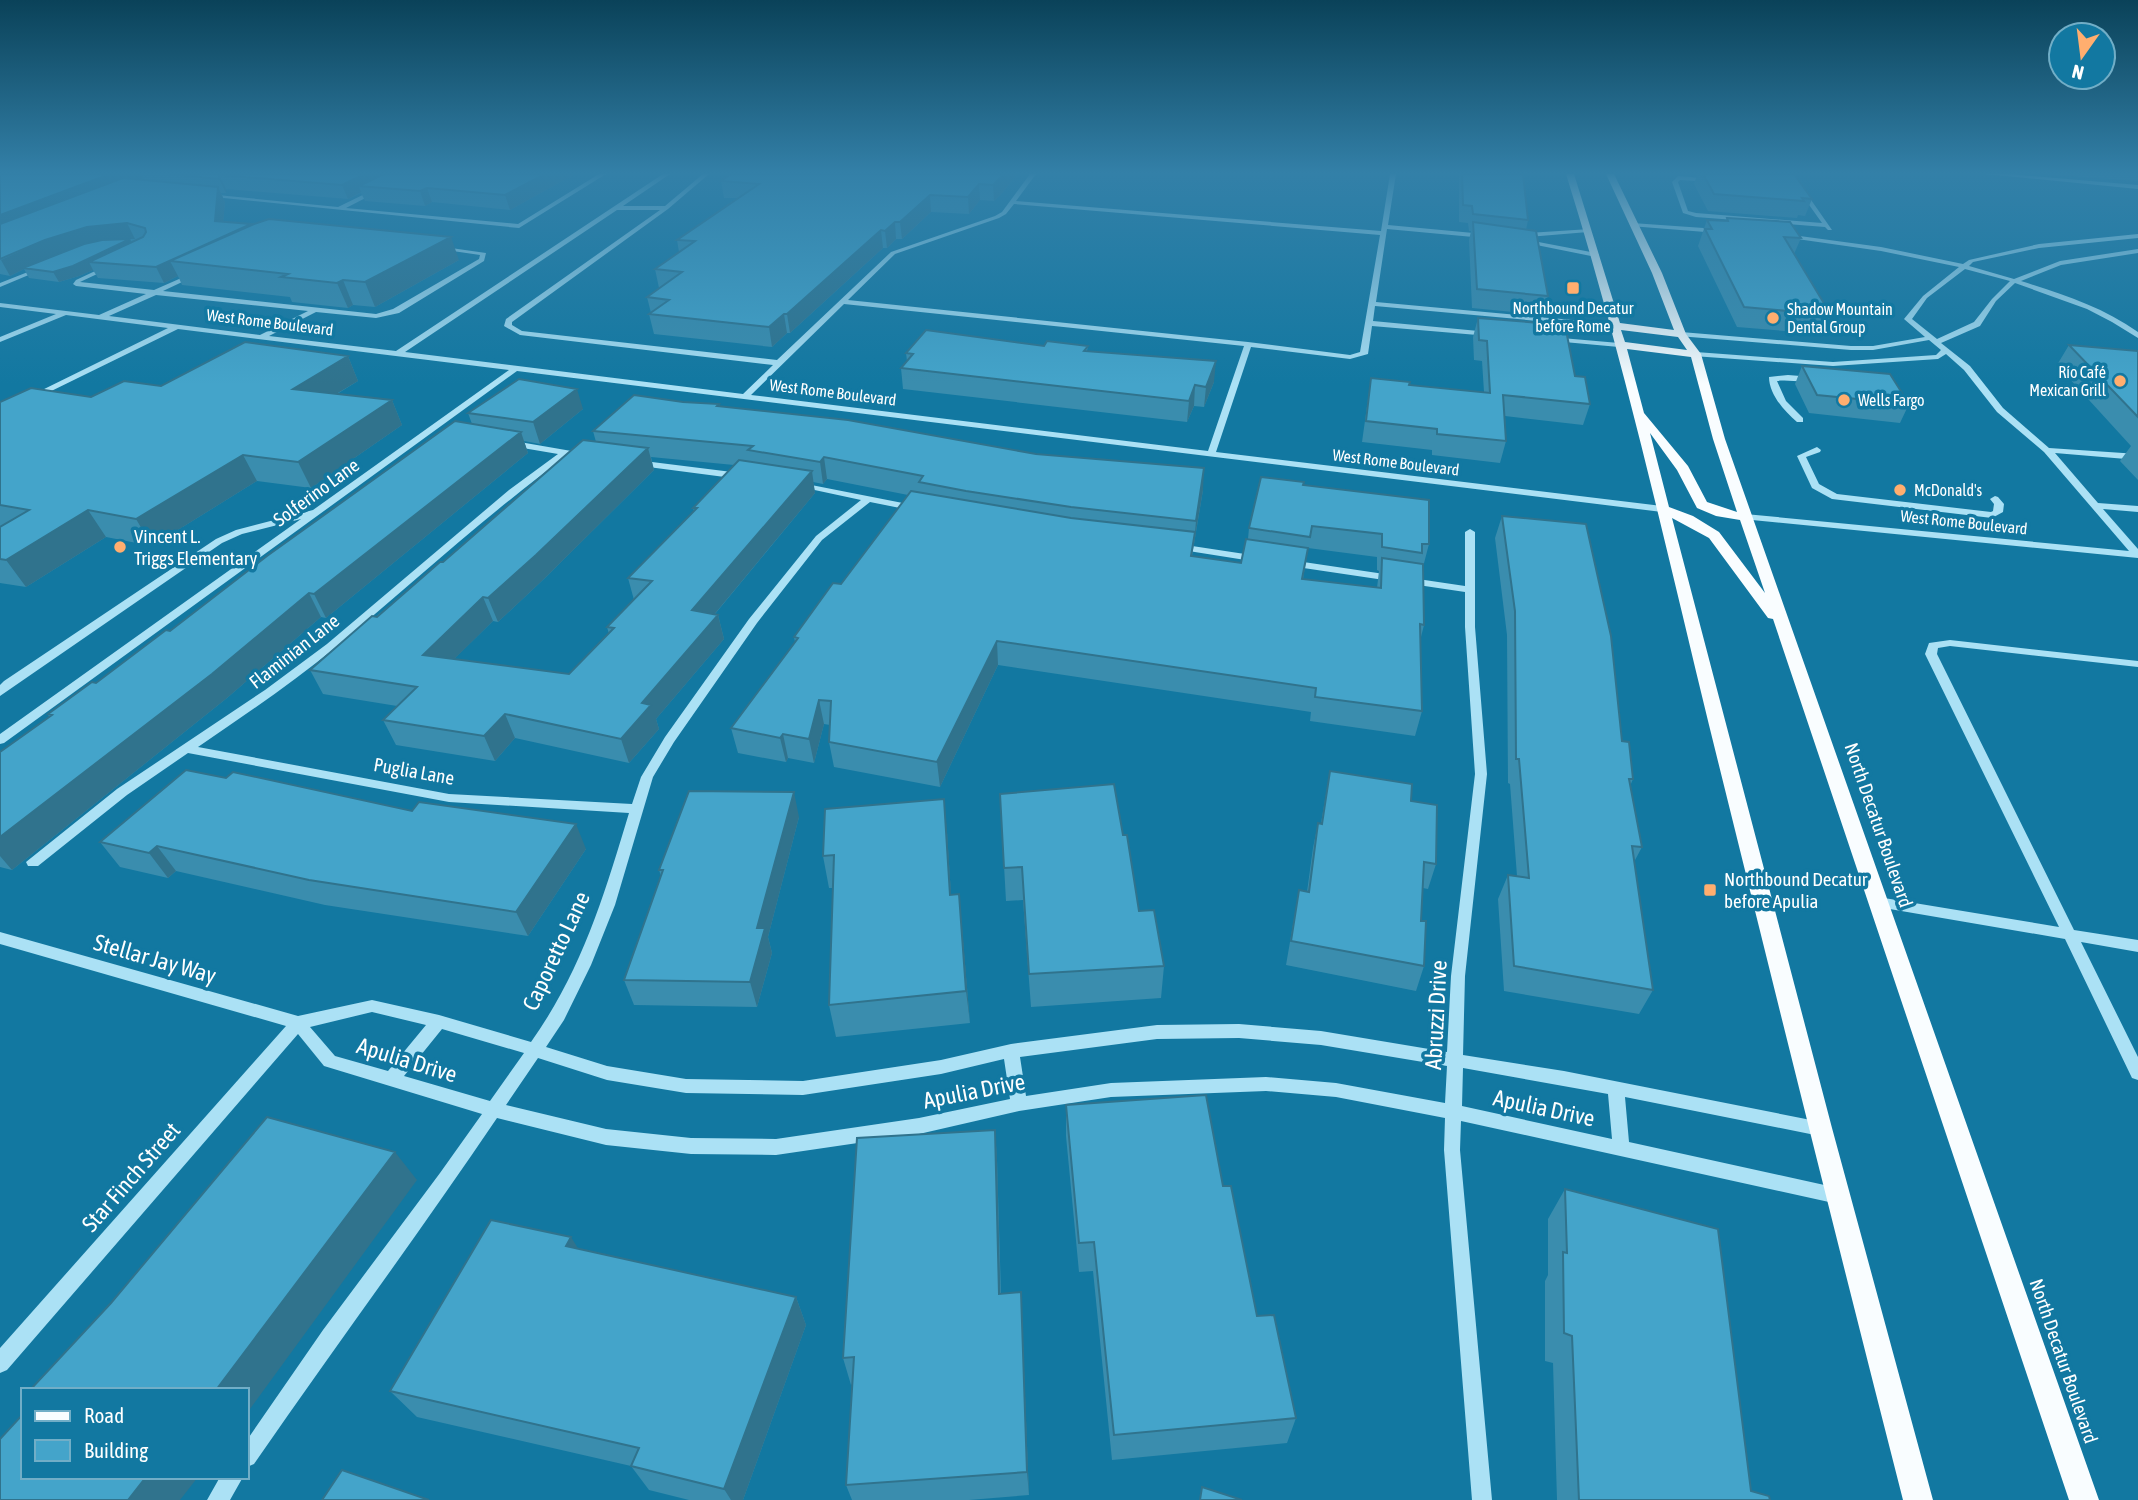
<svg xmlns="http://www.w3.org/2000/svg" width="2138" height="1500" font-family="'Asap Condensed',sans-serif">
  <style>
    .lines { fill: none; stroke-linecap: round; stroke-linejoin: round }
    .minor { fill: #abe1f5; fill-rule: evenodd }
    .major { fill: #f9fdff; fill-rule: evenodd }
    .wall { fill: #3a8dae; fill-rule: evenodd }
    .shaded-wall { fill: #30738d }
    .building { fill: #44a4ca; stroke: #30738d; stroke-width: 2 }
    .poi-dot { fill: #ffae6f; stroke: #1278a1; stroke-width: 2.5 }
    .labels { text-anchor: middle; stroke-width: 7; stroke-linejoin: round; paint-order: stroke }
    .far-poi-label { font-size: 16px; fill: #fff; stroke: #1278a1; text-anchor: start }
    .far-street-label { font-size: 16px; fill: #fff; stroke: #1278a1 }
    .street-label { font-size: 19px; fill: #fff; stroke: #1278a1 }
    .poi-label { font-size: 19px; fill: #fff; stroke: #1278a1; text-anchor: start }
    .near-street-label { font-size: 23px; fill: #fff; stroke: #1278a1 }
  </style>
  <rect width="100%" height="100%" fill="#1278a1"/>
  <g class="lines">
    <path class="minor" d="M599 174H606L519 228 204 196 207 194 338 207 377 188 379 191 346 208 518 224Z
      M663 174H670L623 206H665L703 174H709L668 209 512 322V325L522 331 777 360 891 252 995 216 1002 212 1030 174H1036L1016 201 1381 231 1390 174H1396L1388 225 1484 234 1487 236 1484 238 1387 229 1376 302 1615 324 1619 326 1615 328 1375 306 1373 321 1489 332 1493 334 1489 336 1372 326 1368 354 1350 359 1251 347 1216 452 1662 506 1667 509 1662 512 517 371 4 743 0 744V734L301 519 242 534 222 543 0 696V685L4 681 216 539 236 530 313 510 509 370 178 329 35 399H32V395L168 328 66 315 0 342V337L56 314 0 307V303L99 315 146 294 76 286 73 284 76 280 108 265 110 266V268L80 282 154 290 195 272 198 274 197 275 163 291 376 314 393 309 479 259 480 255 439 249 437 248V246L486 253 484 261 399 313 376 318 316 312 269 336 396 351ZM1014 204 1380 235 1360 352 1350 355 1248 342 848 300 895 254 999 218 1006 214ZM617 210H660L506 319 504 326 520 335 773 365 743 394 405 352ZM156 295 308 311 260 335 109 316ZM844 304 1244 346 1208 451 751 395Z
      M1787 174H1793L1832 230H1828L1825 227 1696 217 1683 213 1672 182 1678 176 1713 179 1711 182 1680 180 1678 182 1688 211 1696 213 1822 223Z
      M1985 174H2007L2138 185V189Z
      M1632 223 1718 229 1721 231 1718 233 1630 226Z
      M1590 229 1588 232 1528 237 1525 235 1528 233Z
      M1785 234 1881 247 1963 264 1969 260 2039 244 2138 234V238L2039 248 1973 262 1969 266 2014 279 2060 261 2138 249V253L2061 265 2021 281C2062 294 2103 307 2138 332V338L2112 322 2087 309 2015 283 1996 301 1980 326 1941 343 1970 366 2003 408 2049 448 2138 454V460L2055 453 2098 503 2138 506V512L2103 509 2138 549V558L1742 519V515L1745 514 2129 551 2044 452 1997 412 1964 370 1946 354 1938 359 1833 366 1693 356 1692 354 1696 352 1833 362 1936 355 1941 350 1929 340 1873 350H1851L1678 336 1677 334 1681 332 1851 346H1873L1925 337 1904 319 1923 296 1959 267 1881 251 1783 237ZM1965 269 2010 281 1992 299 1974 322 1937 339 1912 319 1927 298Z
      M1523 239 1596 253 1599 255 1596 257 1521 242Z
      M38 268 43 269 0 287V283Z
      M1550 337 1619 343 1623 345 1619 347 1553 341H1550Z
      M1788 375 1813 377 1817 379C1806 384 1789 379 1777 381L1786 401 1803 418V422H1797C1784 411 1769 394 1769 377Z
      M508 440 583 453 587 456 583 459 567 456C486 515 413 583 336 647 292 683 245 715 198 747L449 794 632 804 641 777 665 737 749 619 816 536 861 500 796 486V482L918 506 920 508 915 511 870 502 822 540 757 623 674 742 653 777 615 905 591 965 564 1020 546 1047 607 1066 686 1079 803 1081 941 1060 1011 1044 1157 1025 1239 1024 1321 1031 1447 1052 1451 976 1475 774 1465 627V592L1290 566 1285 563 1290 560 1465 586V532L1470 529 1475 532V627L1487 774 1465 976 1463 1055 1564 1071 1826 1123 1828 1128 1826 1133 1820 1136 1625 1097 1629 1142 1838 1188 1844 1190 1847 1196 1844 1202 1838 1204 1461 1121 1460 1150 1492 1500H1472L1444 1150 1445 1118 1336 1097 1266 1091 1111 1097 1019 1111 919 1134 776 1155 691 1154 606 1145 497 1118C418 1235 334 1348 254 1464L247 1467V1440L323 1330 440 1173 482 1114 324 1066 298 1034 7 1370 0 1373V1348L286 1026 0 944V932L298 1016 372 1000 439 1015 531 1042C582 970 604 896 629 813L449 802 188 753 127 795 38 866H28L26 862 117 789 265 690 327 644 509 490 558 454 505 445 504 443ZM372 1012 426 1025 388 1071 335 1056 310 1027ZM442 1029 524 1053 490 1101 404 1076ZM1239 1038 1321 1045 1447 1066 1445 1103 1336 1083 1266 1077 1111 1083 1026 1096 1020 1057 1157 1039ZM538 1058 607 1080 686 1093 803 1095 941 1074 1004 1059 1010 1099 919 1118 776 1139 691 1138 606 1129 506 1105ZM1463 1068 1608 1094 1612 1139 1462 1106Z
      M1817 447 1821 450 1820 452 1806 457 1819 484 1837 494 1991 512 1993 511 1994 504 1990 499 1995 496 1998 497 2004 504 2003 512 1992 518 1832 499 1812 488 1797 456Z
      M636 460 740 473 745 476 740 479 633 465 632 463Z
      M1179 544 1258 556 1263 559 1258 562 1176 549V545Z
      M1950 640 2138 661V667L1950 646 1938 648 1937 654 2074 930 2138 940V952L2081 942 2138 1057V1080L2132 1078 2065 939 1878 907 1873 906 1871 902 1873 898 1878 897 2059 927 1925 654 1929 643Z
      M220 1477H243L230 1500H207Z"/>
    <path class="major" d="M1566 174H1574L1620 323 1674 330 1652 273 1606 174H1614L1662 273 1686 334 1701 354 1725 439 2099 1500H2069L1773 619 1768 618 1709 538 1672 518 1832 1128 1933 1500H1903C1837 1242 1773 984 1709 725 1664 540 1623 356 1566 174ZM1621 330 1678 337 1687 350 1625 342ZM1627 349 1691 357 1713 439 1737 512 1707 502 1688 466 1644 413ZM1650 433 1677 470 1697 508 1716 516 1740 520 1765 593 1719 532 1693 516 1669 507Z"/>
  </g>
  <path class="wall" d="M0 174H575L510 210 432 202 425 206 365 201 361 193 348 199 226 189V193H221L225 202 223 222 459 260 375 307 353 305 348 308 292 302 290 297 182 285 178 276 164 283 98 278 93 270 79 276 59 282 29 278 24 269 10 276 0 274Z
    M731 174H1017L1003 192 994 201 980 200 969 214 931 212 902 239H896L887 248H883L790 333H787L772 347 654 334 649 314 651 313 647 297 660 288H659L655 269 679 252 677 240 737 198H724L721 181Z
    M1459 174H1523L1528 220 1526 230 1548 296 1543 315 1472 308 1469 240 1471 231H1469L1468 223 1459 222Z
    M1692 174H1794L1812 199 1805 216 1798 215 1797 218 1708 211 1694 184 1697 175Z
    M2040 174H2138V181Z
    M1727 218 1801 238 1794 254 1831 315 1822 334 1737 327 1698 246 1707 220 1726 221Z
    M1478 318 1554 329 1575 376 1590 404 1583 425 1505 416 1506 441 1500 463 1432 455V450L1362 442 1371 378 1409 385 1484 392 1482 361 1474 360 1473 337Z
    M2069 345 2138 351V480L2120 461 2131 446 2057 365Z
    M1044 346H1088L1087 351 1214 382 1204 407 1194 406 1187 422 903 389 901 368 907 361 906 353Z
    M348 356 358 381 337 394 392 400 402 425 311 488 257 481 152 546 106 537 26 587 0 583V402L91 397Z
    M1802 366 1909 404 1900 423 1809 413 1795 384Z
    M683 402 719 404 720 407 1203 490 1192 556 1241 563 1248 539 1249 528 1303 485 1429 544 1423 567 1424 625 1420 641 1422 711 1415 736 1310 721 1311 712 998 665 940 787 834 767 829 742 830 725 824 724 814 763 788 758 786 762 738 753 731 728 795 642 794 637 841 584 908 495 827 479 823 484 813 482 815 493 715 614 718 615 724 639 656 719 659 729 629 763 515 738 495 761 396 745 383 720 397 706 323 694 310 670 443 562 596 442 593 431ZM651 457 734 465 693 508 694 511 628 578 634 600 607 627 609 634 569 674 454 659 493 621 498 622 545 578 654 470ZM1308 548 1377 557V570L1379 571 1377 588 1303 579Z
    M583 409 540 444 524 441 528 453 326 618 321 617 227 698 12 870 0 867V752L49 717 48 714 96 683 170 631 472 424 468 413Z
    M1502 516 1622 741 1633 779 1630 786 1642 847 1634 862 1653 990 1639 1014 1504 991 1498 899 1508 875 1517 876 1510 784 1508 783 1507 635 1495 538Z
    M1330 771 1411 801 1436 864 1428 889 1423 888 1421 921 1424 966 1416 991 1286 965 1299 890 1307 892 1313 848 1318 823H1321Z
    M1000 794 1123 835 1139 911 1164 966 1161 998 1031 1007 1023 900 1006 901Z
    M799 817 768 937 772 953 757 1007 634 1005 624 980 661 876 659 870Z
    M947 832 951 895 959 894 970 1023 836 1037 829 1005 833 888H829L823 856Z
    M100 842 586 849 528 936 325 905 176 871 168 878 120 867Z
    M1066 1105 1223 1186 1257 1316 1296 1418 1287 1443 1112 1460 1093 1271 1079 1272 1066 1136Z
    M995 1130 997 1160 1001 1294 1022 1320 1029 1495 969 1500H852L846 1485 852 1384 851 1385 843 1358Z
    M1565 1189 1751 1491 1770 1500H1557L1553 1363 1545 1361V1281L1548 1275V1219Z
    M579 1249 796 1297 806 1325 743 1500H689L649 1490 631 1466 417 1417 390 1391Z"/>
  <path class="shaded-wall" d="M110 174H142L144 178 0 233V215Z
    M365 174H399L359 186 361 192 348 199 342 185Z
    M545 174H575L510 210 505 195Z
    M1004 174H1017L1003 192 994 201 993 185Z
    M219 175 226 189V193L219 179Z
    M979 184 980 200 969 214 968 197Z
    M218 187 225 202 222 236 215 221Z
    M427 188 432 202 425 206 420 191Z
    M930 195 931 212 902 239 900 222Z
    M895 222 896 239 887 248 885 231Z
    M127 223 135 239H130L135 249 89 262 93 270 79 276 59 282 53 272 23 268 24 269 10 276 1 260 45 240 87 227Z
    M251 224 170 261 178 276 164 283 156 267Z
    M881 230 883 248 790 333 787 314Z
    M451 237 459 260 375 307 365 282Z
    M343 280 353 305 348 308 337 283Z
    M784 314 787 333 772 347 769 327Z
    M348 356 358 381 304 413 293 389Z
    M1216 361 1214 382 1204 407 1206 387Z
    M1195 385 1194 406 1187 422 1189 401Z
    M577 389 583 409 540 444 533 422Z
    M392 400 402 425 311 488 298 462Z
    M521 432 528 453 326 618 314 594Z
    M648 448 654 470 545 578 498 622 488 598Z
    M243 455 257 481 152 546 136 519Z
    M824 457 827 479 823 484 820 462Z
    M1204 468 1203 490 1194 543 1196 521Z
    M812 471 815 493 698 634 692 610Z
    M88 510 106 537 26 587 6 560Z
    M309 593 321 617 227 698 12 870 0 856V837Z
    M483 597 493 621 434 679 423 655Z
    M718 615 724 639 656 719 659 729 629 763 621 739 642 703Z
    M997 641 998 665 940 787 937 762Z
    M819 700 824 724 814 763 809 739Z
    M505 714 515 738 495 761 484 736Z
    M783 734 788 758 786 762 780 738Z
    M794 792 799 817 768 937 772 953 757 1007 750 982 757 928Z
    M944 799 947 832 953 927 950 895Z
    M576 824 586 849 528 936 516 912Z
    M157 846 176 871 168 878 149 853Z
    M959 894 962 926 970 1023 966 991Z
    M995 1130 997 1160 1001 1322 999 1294Z
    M395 1152 417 1180 247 1413V1390H216Z
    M571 1237 589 1266 566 1246Z
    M1021 1292 1022 1320 1029 1495 1027 1472Z
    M796 1297 806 1325 743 1500H731L724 1489Z
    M146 1477H198L180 1500H128Z"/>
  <path class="building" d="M0 174H110L0 215Z
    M169 174H365L342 185 219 175V179Z
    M384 174H545L505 195 427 188 420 191 359 186Z
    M731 174H1004L993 185 979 184 968 197 930 195 900 222H895L885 231 881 230 787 314H784L769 327 649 314 669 300 647 297 682 272 655 269 695 241 677 240 759 184 721 181Z
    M1462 174H1523L1528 220 1473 214 1472 206 1463 205Z
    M1703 174H1794L1812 199 1802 198 1804 201 1714 194Z
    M123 178 218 187 215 221 251 224 156 267 89 262 143 237 146 232 145 228 127 223 87 227 45 240 0 259V224Z
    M1727 218 1790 222 1801 238 1784 237 1831 315 1744 307 1705 229H1712L1707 220 1728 221Z
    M269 219 451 237 365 282 343 280 337 283 281 277 288 274 170 261 254 224Z
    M1473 222 1536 231 1548 296 1477 289Z
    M130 239 73 266 53 272 23 268 84 244 102 240Z
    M1478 318 1554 324V329L1566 330 1575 376 1585 377 1590 404 1503 395 1506 441 1437 434V429L1366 421 1371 378 1410 382 1409 385 1490 393 1487 341 1479 340Z
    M926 330 1044 346 1047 341 1088 346 1084 351 1216 361 1206 387 1195 385 1189 401 901 368 913 354 906 353Z
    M245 342 348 356 293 389 392 400 298 462 243 455 136 519 88 510 6 560 0 559V527L29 510 0 505V402L31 388 91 397 124 381 161 386Z
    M2069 345 2138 351V417Z
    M1802 366 1890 374 1909 404 1817 395Z
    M519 379 577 389 533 422 468 413Z
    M634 395 683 402 719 404 717 406 848 420 1036 454 1204 468 1196 521 1071 507 966 491 919 482 923 476 824 457 820 462 748 450 753 446 593 431Z
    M455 421 521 432 314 594 309 593 212 674 0 837V752L52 715 48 714 92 682 96 683 166 630 170 631 267 556Z
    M583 440 648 448 536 555 488 598 483 597 423 655 569 674 614 628 607 627 652 581 628 578 697 508H693L739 460 812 471 692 610 718 615 642 703 651 705 621 739 505 714 484 736 383 720 417 687 310 670 372 616 377 617 440 562H443Z
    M1261 477 1304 482 1303 485 1429 500V544H1422V553L1382 547V534L1312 526 1310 537 1249 528Z
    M911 491 1071 518 1195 532 1191 556 1241 563 1246 539 1308 548 1302 579 1381 588 1382 558 1423 564 1424 625 1420 624 1422 711 1315 697 1316 688 997 641 937 762 829 742 831 701 819 700 809 739 783 734 780 738 731 728 798 638 794 637 833 583 841 584Z
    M1502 516 1586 524 1611 636 1622 741 1629 742 1633 779H1629L1642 847 1632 846 1653 990 1514 966 1508 875 1529 878 1519 759H1516L1515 611Z
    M186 770 226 778 233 772 412 811 419 802 576 824 516 912 309 880 157 846 149 853 100 842Z
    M1330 771 1412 784 1411 801 1437 805 1436 864 1424 862 1421 921H1426L1424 966 1291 941 1299 890 1309 892 1318 823 1322 824Z
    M1114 784 1123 835H1127L1139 911 1154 910 1164 966 1029 974 1022 867 1004 868 1000 794Z
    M689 791 794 792 757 928H765L750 982 624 980 663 870H659Z
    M944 799 950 895 959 894 966 991 829 1005 834 855 823 856 825 809Z
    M1206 1095 1223 1186H1231L1257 1316 1274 1315 1296 1418 1114 1435 1094 1242 1079 1243 1066 1105Z
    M267 1117 395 1152 216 1390H30L111 1303Z
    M995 1130 999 1294 1021 1292 1027 1472 846 1485 854 1357 843 1358 857 1138Z
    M1565 1189 1718 1229 1751 1491 1769 1496 1770 1500H1579L1572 1336 1564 1333 1563 1252 1567 1253Z
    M491 1220 571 1237 566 1246 796 1297 724 1489 631 1466 639 1448 390 1391Z
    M23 1414V1477H146L128 1500H0V1439Z
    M342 1470 429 1500H322Z
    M1202 1487 1242 1500H1200Z"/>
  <linearGradient id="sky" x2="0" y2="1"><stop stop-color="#0a4259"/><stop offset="0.45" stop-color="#3380a8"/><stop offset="1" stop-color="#3380a8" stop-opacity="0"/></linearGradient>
  <rect width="2138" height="384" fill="url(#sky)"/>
  <g class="poi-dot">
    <rect x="1566" y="281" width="14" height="14" rx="3.5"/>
    <circle cx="1773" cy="318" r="7"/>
    <circle cx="2120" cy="381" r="7"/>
    <circle cx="1844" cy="400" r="7"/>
    <circle cx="1900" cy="490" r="7"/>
    <circle cx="120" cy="547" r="7"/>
    <rect x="1703" y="883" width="14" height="14" rx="3.5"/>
  </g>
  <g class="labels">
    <g class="far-poi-label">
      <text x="1573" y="314" text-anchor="middle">Northbound Decatur<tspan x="1573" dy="18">before Rome</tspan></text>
      <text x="1787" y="315">Shadow Mountain<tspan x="1787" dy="18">Dental Group</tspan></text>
      <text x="2106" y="378" text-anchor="end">Río Café<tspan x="2106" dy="18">Mexican Grill</tspan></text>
      <text x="1858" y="406">Wells Fargo</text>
      <text x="1914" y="496">McDonald's</text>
    </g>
    <g class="far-street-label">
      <text transform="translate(270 322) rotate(7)" y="6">West Rome Boulevard</text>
      <text transform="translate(833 392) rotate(7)" y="6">West Rome Boulevard</text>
      <text transform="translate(1396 462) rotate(7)" y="6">West Rome Boulevard</text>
      <text transform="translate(1964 522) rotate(6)" y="6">West Rome Boulevard</text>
    </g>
    <g class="street-label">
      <text transform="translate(316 492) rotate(-36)" y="7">Solferino Lane</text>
      <text transform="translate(294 651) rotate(-38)" y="7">Flaminian Lane</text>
      <text transform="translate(414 771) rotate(10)" y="7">Puglia Lane</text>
      <text transform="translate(1879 825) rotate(71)" y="7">North Decatur Boulevard</text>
      <text transform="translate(2064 1361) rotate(71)" y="7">North Decatur Boulevard</text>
    </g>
    <g class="poi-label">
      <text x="134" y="543">Vincent L.<tspan x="134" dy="22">Triggs Elementary</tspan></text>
      <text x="1724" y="886">Northbound Decatur<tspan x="1724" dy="22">before Apulia</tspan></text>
    </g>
    <g class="near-street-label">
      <text transform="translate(556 951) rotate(-65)" y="8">Caporetto Lane</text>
      <text transform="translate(155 959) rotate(16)" y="8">Stellar Jay Way</text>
      <text transform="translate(1436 1015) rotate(-87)" y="8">Abruzzi Drive</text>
      <text transform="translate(407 1060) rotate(17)" y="8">Apulia Drive</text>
      <text transform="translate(974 1091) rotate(-11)" y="8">Apulia Drive</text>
      <text transform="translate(1544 1108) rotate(12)" y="8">Apulia Drive</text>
      <text transform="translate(131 1177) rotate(-49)" y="8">Star Finch Street</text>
    </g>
  </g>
  <rect x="21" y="1388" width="228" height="91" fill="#1278a1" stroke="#71aec7" stroke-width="2"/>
  <rect x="35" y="1411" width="35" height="10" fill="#f9fdff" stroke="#71aec7" stroke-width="2"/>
  <text x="84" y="1423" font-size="21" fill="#ffffff">Road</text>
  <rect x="35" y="1440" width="35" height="21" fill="#44a4ca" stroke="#71aec7" stroke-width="2"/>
  <text x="84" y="1458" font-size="21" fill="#ffffff">Building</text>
  <g transform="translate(2082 56) rotate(194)"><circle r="33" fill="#1278a1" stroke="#71aec7" stroke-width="2"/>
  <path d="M0-5L12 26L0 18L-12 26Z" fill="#ffae6f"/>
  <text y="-10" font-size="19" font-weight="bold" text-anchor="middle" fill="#ffffff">N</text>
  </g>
</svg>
